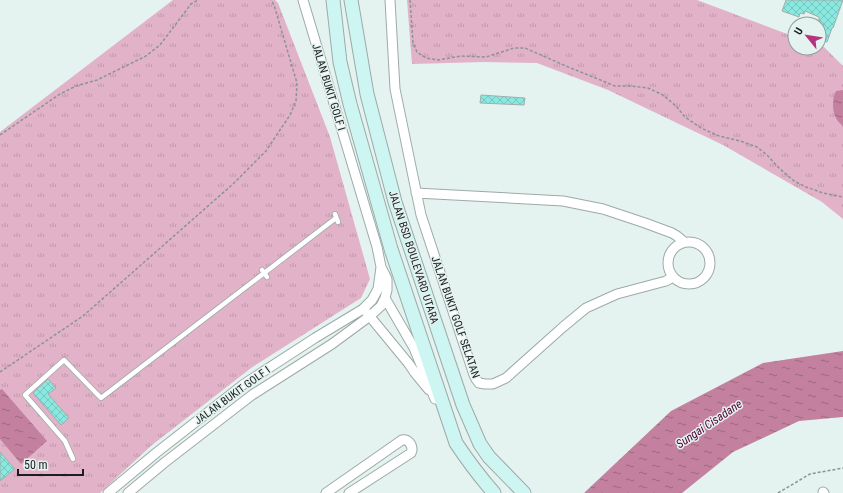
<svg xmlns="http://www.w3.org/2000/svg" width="843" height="493" font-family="'Roboto Condensed',sans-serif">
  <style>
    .grass { fill: url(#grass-tufts) }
    .water { fill: url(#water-ripples) }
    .building { fill: url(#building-cross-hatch); stroke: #a1aeac }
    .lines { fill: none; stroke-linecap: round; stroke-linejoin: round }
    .lane-casing { stroke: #9daaa8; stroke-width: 6 }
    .street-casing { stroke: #9daaa8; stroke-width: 11 }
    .secondary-casing { stroke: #9daaa8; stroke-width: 15 }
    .path { stroke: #8a9493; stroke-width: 1.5; stroke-dasharray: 3 2; stroke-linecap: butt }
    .lane { stroke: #fff; stroke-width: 4.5 }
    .street { stroke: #fff; stroke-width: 9 }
    .secondary { stroke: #cdf6f3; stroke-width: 13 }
    .labels { text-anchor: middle; stroke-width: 3; stroke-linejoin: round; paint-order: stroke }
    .street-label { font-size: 11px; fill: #1a1f1e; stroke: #e4f2f0 }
    .water-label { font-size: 12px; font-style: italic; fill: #540034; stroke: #e4f2f0 }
  </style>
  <defs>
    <pattern id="grass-tufts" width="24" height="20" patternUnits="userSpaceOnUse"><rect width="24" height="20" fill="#e2b2c8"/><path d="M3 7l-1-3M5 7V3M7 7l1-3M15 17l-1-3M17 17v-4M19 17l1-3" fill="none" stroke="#c199ab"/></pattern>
    <pattern id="water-ripples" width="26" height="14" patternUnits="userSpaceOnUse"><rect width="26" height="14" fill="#c3809f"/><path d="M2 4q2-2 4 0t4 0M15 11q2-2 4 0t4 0" fill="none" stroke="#9e6881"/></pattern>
    <pattern id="building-cross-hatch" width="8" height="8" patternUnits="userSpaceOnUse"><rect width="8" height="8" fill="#89e8df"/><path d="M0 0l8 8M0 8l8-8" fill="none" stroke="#76c7bf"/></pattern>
  </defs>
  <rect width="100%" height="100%" fill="#e4f2f0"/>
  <path class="grass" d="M173 0H275L278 3 330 137 370 279 361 298 251 368 152 445 100 493H0V132Z
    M407 0H697L795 37V48H819V45L824 47 843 66V219L822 202 723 145 608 90 537 63 483 62 412 64Z"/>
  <path class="water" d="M843 90V126C841 124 837 121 836 118 832 112 832 97 836 91Z
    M843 351V417L799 421 733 452 682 493H584L671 411 763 363Z
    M2 389 47 441 21 464 0 439V390Z"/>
  <path class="building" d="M786 0H843L833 28H832L827 42 819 39V17L805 11 804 14 800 13 799 17 782 11Z
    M481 95 525 98 524 105 480 103Z
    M48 379 56 388 48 394 69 418 61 425 33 393Z
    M0 452 15 469 0 481Z"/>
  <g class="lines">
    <defs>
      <path id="lane" d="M335 214 338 222
        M262 270 267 277
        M73 459 65 441 25 395 64 360 101 398 336 218"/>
      <path id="street" d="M390 0 395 89 421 215 474 375 476 379 479 383 485 384H493L506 378 563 327 586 308 617 294 666 281 673 277
        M416 193 563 201 603 209 645 223 672 233 677 236 684 242
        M668 263a21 21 0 1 1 42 0a21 21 0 1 1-42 0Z
        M385 298 414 348 435 399
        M367 313 409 364 415 373 429 390
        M823 492 824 493
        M108 493 156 453 244 384 315 338 363 309 372 300 378 289 381 267
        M128 493 164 463 252 395 332 344 370 316 381 306 385 298 387 290V279L381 267 377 247 303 0
        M326 493 402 440C408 439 412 444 412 450L411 453 349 493"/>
      <path id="secondary" d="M333 0 340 62 350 104 391 249 456 443C468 461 480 477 494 493
        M351 0 367 94 395 202 463 405 480 444 489 457 524 493"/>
    </defs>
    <use href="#lane" class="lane-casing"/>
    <use href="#street" class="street-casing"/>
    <use href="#secondary" class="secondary-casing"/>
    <path class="path" d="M410 0 413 43 417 52 426 58 438 60 461 56 486 57 514 48H525L566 66 615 86H631L648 88 663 95 676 106 685 117 701 128 719 136 740 141 757 147 767 155 779 168 794 181 806 187 823 193 843 197
      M0 135 60 94 76 86 97 80 146 56 160 45 191 4 198 0
      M0 372 83 316 233 184 266 151 290 115 296 101 297 83 274 5 271 0
      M778 493 810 474 843 468"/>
    <use href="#lane" class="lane"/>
    <use href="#street" class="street"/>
    <use href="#secondary" class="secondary"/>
  </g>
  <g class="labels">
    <g class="street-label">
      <text transform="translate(329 87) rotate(73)" y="4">JALAN BUKIT GOLF I</text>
      <text transform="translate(414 257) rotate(72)" y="4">JALAN BSD BOULEVARD UTARA</text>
      <text transform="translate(456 317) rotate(71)" y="4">JALAN BUKIT GOLF SELATAN</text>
      <text transform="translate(232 395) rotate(-36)" y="4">JALAN BUKIT GOLF I</text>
    </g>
    <g class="water-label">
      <text transform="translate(709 424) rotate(-34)" y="4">Sungai Cisadane</text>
    </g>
  </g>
  <g transform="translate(807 36) rotate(300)"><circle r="19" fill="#e4f2f0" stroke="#939e9c"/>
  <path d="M0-3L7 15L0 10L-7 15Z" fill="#b4337d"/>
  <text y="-6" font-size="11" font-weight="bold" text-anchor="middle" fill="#1a1f1e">U</text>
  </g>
  <path d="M18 469v6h65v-6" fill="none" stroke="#1a1f1e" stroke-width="2"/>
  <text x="24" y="469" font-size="12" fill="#1a1f1e" stroke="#e4f2f0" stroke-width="3" paint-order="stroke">50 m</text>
</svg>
